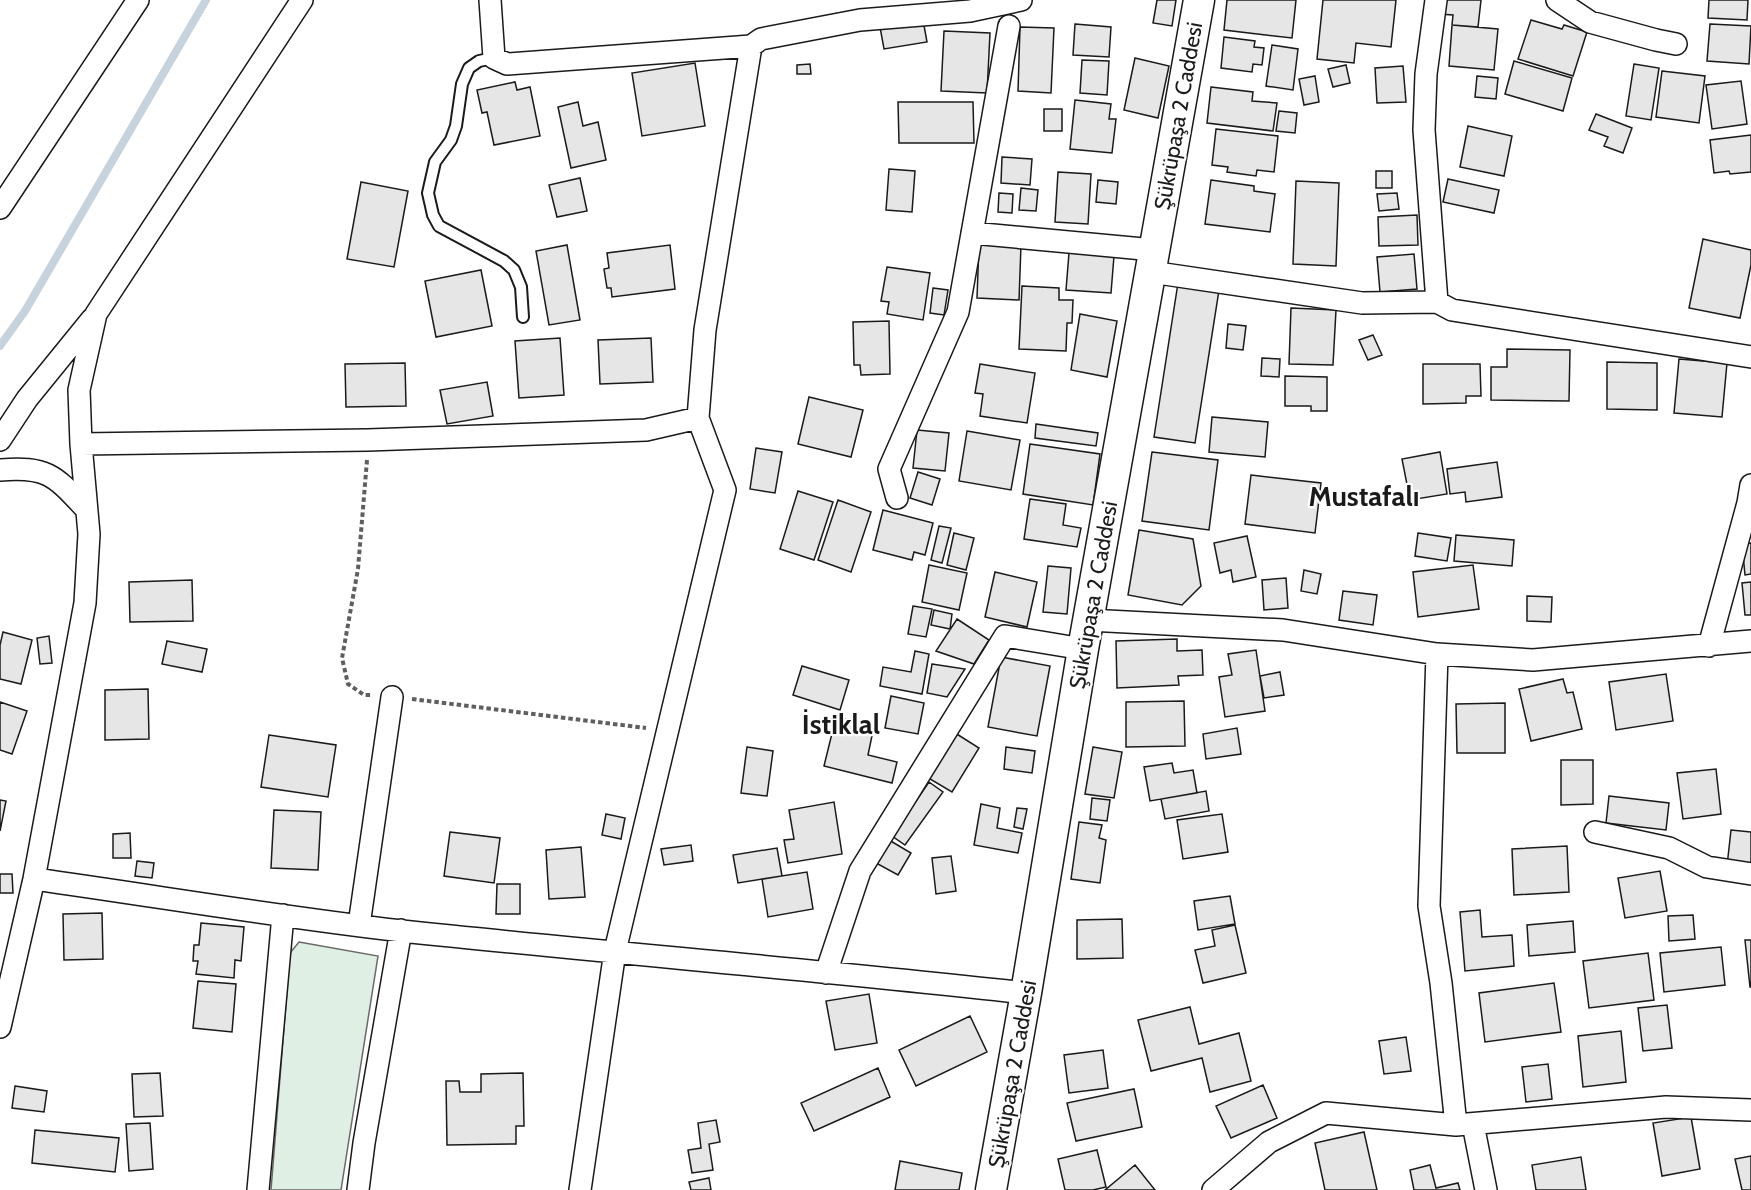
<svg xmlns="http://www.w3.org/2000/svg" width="1751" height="1190" font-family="Cabin,sans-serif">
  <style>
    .green { fill: #e0efe3; stroke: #6a6a6a; stroke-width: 1.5 }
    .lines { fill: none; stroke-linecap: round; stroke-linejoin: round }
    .stream { stroke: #c6d2dc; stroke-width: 8 }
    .building { fill: #e6e6e6; stroke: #1a1a1a; stroke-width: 1.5 }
    .service-casing { stroke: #1a1a1a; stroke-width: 14 }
    .minor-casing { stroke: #1a1a1a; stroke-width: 24 }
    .secondary-casing { stroke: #1a1a1a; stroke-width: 33 }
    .path { stroke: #5f5f5f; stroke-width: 4; stroke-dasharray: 4.5 3; stroke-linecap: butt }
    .service { stroke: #fff; stroke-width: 10 }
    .minor { stroke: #fff; stroke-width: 21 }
    .secondary { stroke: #fff; stroke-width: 30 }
    .labels { text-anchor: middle; stroke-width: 4.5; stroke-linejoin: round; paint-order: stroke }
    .street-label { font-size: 22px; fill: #1a1a1a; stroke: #fff }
    .district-label { font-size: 28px; font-weight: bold; fill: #1a1a1a; stroke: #fff }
  </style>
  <rect width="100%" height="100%" fill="#fff"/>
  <path class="green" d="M299 942 378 956 341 1190H271L290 953Z"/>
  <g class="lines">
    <path class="stream" d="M0 346 25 311 206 0"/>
  </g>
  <path class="building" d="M1157 0H1176L1172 26 1153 23Z
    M1227 0H1296L1292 38 1224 30Z
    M1323 0H1396L1391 47 1356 43 1354 63 1317 59Z
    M1440 0H1481L1478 27 1452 25 1453 15 1439 14Z
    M1709 0H1748L1747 20 1708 18Z
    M923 20 927 42 884 49 880 27Z
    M1531 20 1562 29 1564 25 1587 32 1573 76 1518 59Z
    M1075 24 1111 27 1109 57 1073 55Z
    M1710 24 1751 26 1749 64 1707 61Z
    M1452 25 1498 29 1494 70 1449 66Z
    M1020 27 1054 28 1051 93 1018 91Z
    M944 31 990 33 987 93 941 91Z
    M1224 37 1255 41 1254 47 1264 48 1262 65 1253 64 1252 72 1221 68Z
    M1272 45 1298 49 1293 90 1266 86Z
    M1135 58 1169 66 1158 118 1124 110Z
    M1082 60 1109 61 1107 95 1080 93Z
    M1514 61 1572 78 1563 111 1505 94Z
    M695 63 705 126 642 136 632 73Z
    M810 64 811 74H797V65Z
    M1634 64 1659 68 1651 120 1626 116Z
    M1346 65 1350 83 1333 87 1328 69Z
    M1403 66 1406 102 1377 103 1375 68Z
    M1662 71 1705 76 1699 123 1656 117Z
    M1315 76 1319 102 1304 105 1299 79Z
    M1477 76 1498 78 1496 99 1475 97Z
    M1741 81 1747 124 1712 129 1706 85Z
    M515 82 517 90 530 87 540 136 494 145 487 112 482 113 477 90Z
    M1211 87 1253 92 1252 101 1277 103 1273 131 1207 123Z
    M1075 100 1111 104 1109 119H1116L1112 153 1070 149Z
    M578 102 583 126 598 122 606 160 571 168 558 107Z
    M898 102H973L974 143H899Z
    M1044 109H1062V131H1044Z
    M1279 111 1297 113 1295 133 1276 131Z
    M1596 114 1632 128 1623 153 1604 146 1608 137 1589 130Z
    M1468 126 1512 136 1504 176 1460 167Z
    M1216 129 1278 136 1274 172 1257 170 1256 176 1227 172 1228 167 1212 165Z
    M1751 135V172L1730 174 1729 171 1714 173 1710 140Z
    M1002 157 1032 159 1030 185 1001 183Z
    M889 169 915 171 912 212 886 210Z
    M1376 171H1392V188H1376Z
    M1058 172 1091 174 1088 224 1055 222Z
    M580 178 587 211 557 217 549 185Z
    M1448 179 1499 190 1494 213 1443 202Z
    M1098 180 1118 182 1116 204 1096 202Z
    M1211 180 1254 186V191L1275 194 1270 232 1205 224Z
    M1296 181 1339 183 1336 266 1293 264Z
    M361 182 408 191 394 267 347 259Z
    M1021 188 1038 190 1036 211 1019 210Z
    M999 193 1013 194 1012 213 998 212Z
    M1397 193 1399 209 1379 211 1377 194Z
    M1417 215 1418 245 1379 246 1378 217Z
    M1703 239 1751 250V265L1740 318 1689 308Z
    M979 244 1021 245 1019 300 977 298Z
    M567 245 580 320 549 325 536 251Z
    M670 245 675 289 612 297 611 288H607L604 269 609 268 607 253Z
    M1069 253 1114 256 1111 293 1066 290Z
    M1414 254 1417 289 1380 292 1377 257Z
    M887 267 930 273 923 320 887 314 889 302 881 301Z
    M481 270 492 326 436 337 425 281Z
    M1178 283 1219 290 1195 443 1154 437Z
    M1022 286 1059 288V300H1073L1072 323H1067L1066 351 1019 349Z
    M933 288 948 290 944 315 930 313Z
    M1291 308 1336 310 1333 365 1289 364Z
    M1080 314 1117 321 1107 377 1071 370Z
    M889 321 890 374 861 375 860 365H854L853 322Z
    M1228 324 1246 326 1243 350 1226 348Z
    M1373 335 1382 355 1368 360 1359 340Z
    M560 338 564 395 519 398 515 341Z
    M651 338 653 382 600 384 598 340Z
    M1507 349 1570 350 1569 401 1491 400V367H1507Z
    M1262 358 1280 359 1279 377 1261 376Z
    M1679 359 1727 363 1722 417 1674 413Z
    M1607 362 1657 363V410L1607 409Z
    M405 363 406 406 346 407 345 364Z
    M980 364 1035 373 1027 423 980 416 983 394 975 393Z
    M1423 364H1480L1481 396H1466V403L1423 404Z
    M1285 376 1327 377V411H1311V406H1285Z
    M487 382 493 416 447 424 440 390Z
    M809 397 863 410 851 457 798 444Z
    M1212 417 1268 422 1265 457 1209 452Z
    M1036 424 1098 433 1096 446 1035 438Z
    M917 430 949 433 945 471 913 468Z
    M967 431 1020 440 1011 490 959 481Z
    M1030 444 1100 454 1093 505 1023 494Z
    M756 448 782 452 775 493 750 489Z
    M1152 452 1218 460 1209 530 1142 521Z
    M1440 452 1447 494 1410 500 1402 459Z
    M1497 462 1502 497 1466 502 1465 492 1450 494 1447 469Z
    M918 472 940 479 932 505 910 498Z
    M1251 475 1321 483 1315 533 1245 524Z
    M798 491 833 502 814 560 780 549Z
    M1030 499 1066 504 1063 525 1081 528 1077 547 1024 539Z
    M838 500 871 512 851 572 818 560Z
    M883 510 933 523 925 555 914 552 912 560 873 550Z
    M939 526 951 528 942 563 931 560Z
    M1139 530 1193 539 1201 586 1182 605 1128 595Z
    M954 533 974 538 966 570 947 565Z
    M1418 533 1451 538 1447 561 1415 556Z
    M1456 535 1514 540 1512 566 1454 561Z
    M1247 536 1256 577 1233 582 1231 570 1220 573 1214 543Z
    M1751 543V574L1745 575 1742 544Z
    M929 565 967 573 959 610 922 602Z
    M1473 565 1479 609 1418 617 1413 572Z
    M1048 566 1071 568 1067 614 1043 612Z
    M1304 570 1321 574 1317 594 1301 591Z
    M995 572 1037 582 1027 627 985 617Z
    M1286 578 1288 608 1264 610 1262 580Z
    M192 580 193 621 130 622 129 582Z
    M1751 582V615H1745L1742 583Z
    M1343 591 1377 595 1373 625 1339 620Z
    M1527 596 1552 597 1551 622 1527 621Z
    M913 606 932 609 926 637 908 634Z
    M934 610 952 614 950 629 931 625Z
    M957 619 989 640 974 664 936 651Z
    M3 632 32 640 21 684 0 679V645Z
    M49 636 52 663 40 664 37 638Z
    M1177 639V651L1202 650 1203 675 1178 676 1179 685 1117 688 1116 641Z
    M167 641 207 649 202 672 162 664Z
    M1256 650 1265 711 1225 717 1219 677 1232 675 1228 654Z
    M915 651 929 654 922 694 880 686 883 667 911 672Z
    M1001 657 1050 666 1037 736 988 727Z
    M932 664 965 669 947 697 927 693Z
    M802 666 849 680 840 710 793 695Z
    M1280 672 1284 695 1264 698 1260 676Z
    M1666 674 1673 721 1616 730 1609 682Z
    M1563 679 1567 693 1573 692 1582 729 1531 741 1519 689Z
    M148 689 149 739 105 740V690Z
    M891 696 924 703 918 734 885 728Z
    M1184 701 1185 746 1126 747V702Z
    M0 702 27 711 12 754 0 750Z
    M1505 703V753H1457L1456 704Z
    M836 717 874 726 868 755 897 762 892 783 824 766Z
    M1237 728 1241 754 1206 759 1203 734Z
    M952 731 979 748 952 792 925 776Z
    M269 735 336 745 328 797 261 787Z
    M747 747 773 751 767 796 741 793Z
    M1006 747 1035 751 1032 773 1004 769Z
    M1093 747 1122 752 1114 798 1085 794Z
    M1561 760H1593V804L1561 805Z
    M1172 763 1174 773 1193 770 1197 793 1150 801 1144 767Z
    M1716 769 1721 814 1683 819 1677 773Z
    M929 782 943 792 905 845 892 836Z
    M1206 791 1209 811 1165 819 1161 799Z
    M1609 796 1669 803 1666 830 1606 823Z
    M1092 798 1110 800 1107 821 1090 819Z
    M0 800 6 801 0 831Z
    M834 802 842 854 788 863 784 840 794 839 789 810Z
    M981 804 1000 808 997 828 1022 833 1018 853 974 845Z
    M1017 808 1027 809 1023 829 1014 827Z
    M274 810 321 812 318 870 271 868Z
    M606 814 625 818 621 839 602 835Z
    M1222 814 1228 852 1183 859 1177 820Z
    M1079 822 1102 825 1099 838 1106 840 1100 883 1071 879Z
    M1731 830 1751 832V868L1727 866Z
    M450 832 500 838 494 883 444 876Z
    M130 833 131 858H113V834Z
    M889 840 911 853 898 875 876 863Z
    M691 845 693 861 664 865 661 849Z
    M1567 846 1569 892 1514 895 1512 849Z
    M581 847 585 897 549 899 546 850Z
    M777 848 782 876 738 883 733 855Z
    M951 856 956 891 936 894 932 858Z
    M137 861 154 863 152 878 135 876Z
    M1660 871 1667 911 1625 918 1618 878Z
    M807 872 813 909 768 917 762 879Z
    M0 874H12L13 893H0Z
    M497 884H520V914H496Z
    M1230 896 1235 924 1198 930 1194 901Z
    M1480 910 1482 937 1512 935 1514 966 1465 971 1460 912Z
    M102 913 103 959 64 960 63 914Z
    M1693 915 1695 939 1669 941 1668 916Z
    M1122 919 1123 958 1077 959V920Z
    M1573 921 1575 952 1529 956 1527 925Z
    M201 923 244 927 241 961 235 960 234 978 196 974 198 961H193L194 945H199Z
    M1235 925 1246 973 1203 983 1195 950 1215 946 1212 930Z
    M1745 940H1751V987H1750Z
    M1721 947 1725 985 1664 992 1660 953Z
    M1648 953 1654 1000 1589 1008 1583 961Z
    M198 981 236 984 232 1032 193 1028Z
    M1554 983 1561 1032 1485 1042 1479 993Z
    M869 994 877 1043 835 1050 826 1001Z
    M1667 1005 1672 1048 1643 1051 1638 1008Z
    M1190 1007 1199 1044 1239 1033 1251 1081 1210 1092 1202 1058 1151 1071 1138 1020Z
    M970 1016 987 1052 916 1086 899 1050Z
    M1621 1031 1626 1082 1583 1087 1578 1036Z
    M1406 1037 1411 1071 1384 1074 1379 1041Z
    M1103 1050 1108 1088 1069 1093 1064 1055Z
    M1548 1064 1552 1099 1526 1102 1522 1067Z
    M878 1068 890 1097 814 1131 801 1103Z
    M160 1073 163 1116 134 1117 132 1074Z
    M523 1073 524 1126H516V1144L447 1145 446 1081H459L460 1092H481V1074Z
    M1263 1085 1277 1118 1231 1138 1216 1106Z
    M15 1086 47 1091 44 1112 12 1108Z
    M1134 1089 1142 1127 1076 1141 1067 1103Z
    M1691 1117 1700 1169 1662 1176 1653 1123Z
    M716 1120 720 1142 709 1144 713 1170 692 1173 688 1150 701 1148 698 1123Z
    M150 1123 153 1169 129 1171 126 1124Z
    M35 1130 119 1138 115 1172 32 1163Z
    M1364 1132 1377 1190H1325L1315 1143Z
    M1097 1150 1106 1187 1093 1190H1065L1058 1159Z
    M1751 1156V1190H1742L1735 1159Z
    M1581 1157 1586 1190H1536L1532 1165Z
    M900 1161 962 1173 959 1190H895Z
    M1135 1165 1155 1190H1105Z
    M1430 1165 1436 1188 1458 1183 1460 1190H1414L1410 1170Z
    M709 1178 711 1190H691L689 1182Z"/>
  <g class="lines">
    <defs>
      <path id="service" d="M494 58 479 61 469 68 462 84 456 126 451 140 435 162 428 193 433 215 439 226 504 261 514 270 521 287 523 317"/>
      <path id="minor" d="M490 0 494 58 507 64 751 46 705 330 698 418 725 490 615 951 580 1190
        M1436 0 1426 74 1424 130 1437 302
        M1557 0 1590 22 1656 40 1676 44
        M751 46 761 39 860 20 970 11 1021 0
        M0 208 138 0
        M972 233 1154 250
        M1151 272 1362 303 1437 302 1452 310 1751 357
        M0 440 27 399 92 319
        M81 444 368 440 646 430 698 418
        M0 470C48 466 55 476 86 509
        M897 498 889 469 958 312 1009 26
        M1088 620 1283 630 1437 654 1533 660 1751 641
        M1709 646 1748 503 1751 485
        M1437 654 1429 906 1441 983 1456 1125
        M1595 832 1669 848 1707 867 1751 874
        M34 879C156 896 279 917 402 931 610 953 819 970 1026 993
        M359 925 392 697
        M826 973 860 871 1005 636 1083 649
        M0 1027 34 879 85 603 89 534 81 444 79 390 96 314 302 0
        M1473 1124 1486 1190
        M258 1190 283 915
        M358 1190 364 1143 401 930
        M1213 1190 1269 1142 1326 1113 1456 1125 1666 1107 1751 1110"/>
      <path id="secondary" d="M991 1190 1026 993 1083 649 1199 0"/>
    </defs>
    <use href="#service" class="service-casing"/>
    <use href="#minor" class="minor-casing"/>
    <use href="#secondary" class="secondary-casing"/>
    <path class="path" d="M367 460 358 569 342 658 348 684 364 695H372
      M412 699 646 728"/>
    <use href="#service" class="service"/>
    <use href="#minor" class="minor"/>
    <use href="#secondary" class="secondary"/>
  </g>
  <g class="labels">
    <g class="street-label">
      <text transform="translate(1178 116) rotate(-80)" y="8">Şükrüpaşa 2 Caddesi</text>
      <text transform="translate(1093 595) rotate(-80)" y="8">Şükrüpaşa 2 Caddesi</text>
      <text transform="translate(1012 1074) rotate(-80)" y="8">Şükrüpaşa 2 Caddesi</text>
    </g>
    <g class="district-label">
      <text x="1364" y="506">Mustafalı</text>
      <text x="841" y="734">İstiklal</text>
    </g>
  </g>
</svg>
